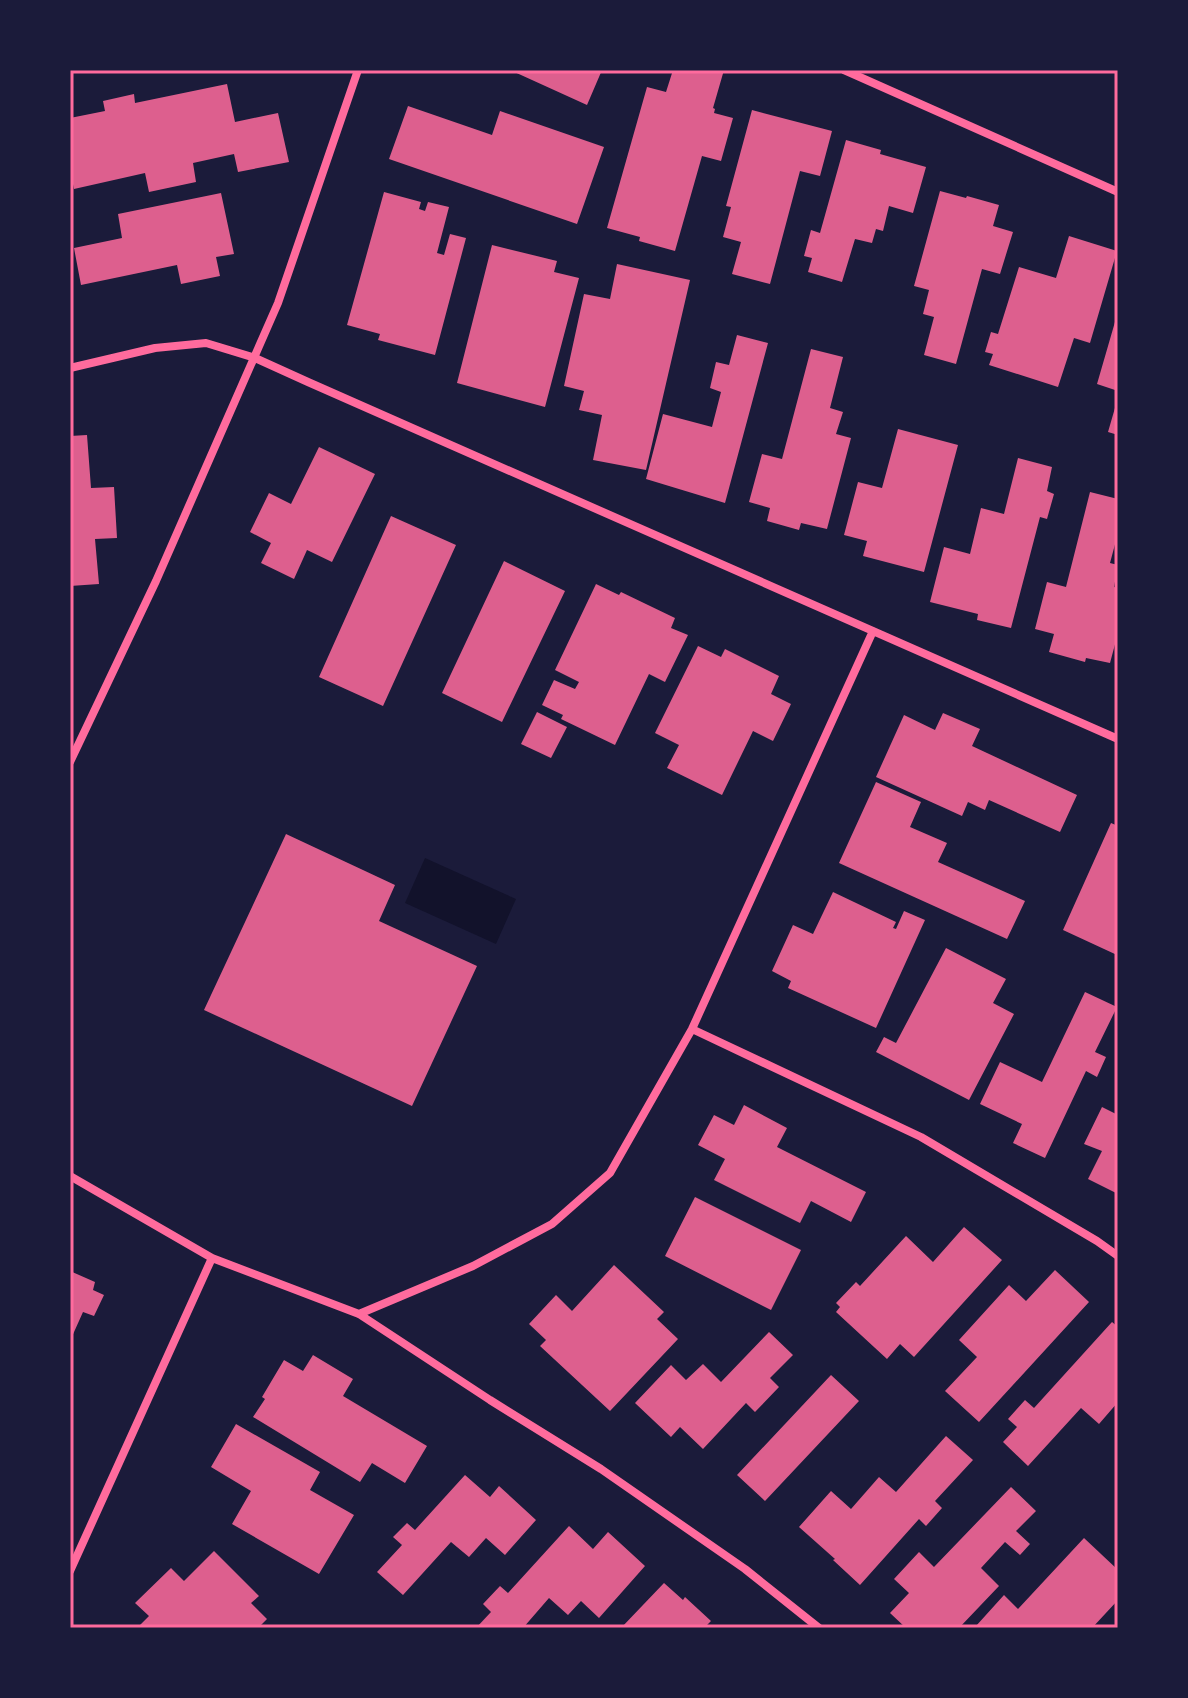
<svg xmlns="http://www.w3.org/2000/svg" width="1188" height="1698" font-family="Overpass,sans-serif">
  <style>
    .water { fill: #12122b }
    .building { fill: #dd5f8e }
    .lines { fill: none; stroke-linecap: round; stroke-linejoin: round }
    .minor { stroke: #ff6b9d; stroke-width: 8 }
    .neatline { fill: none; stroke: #ff6b9d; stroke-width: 3 }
  </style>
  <rect width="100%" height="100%" fill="#1b1b3a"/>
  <path class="water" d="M425 858 516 899 496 944 405 903Z"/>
  <path class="building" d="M510 70H602L587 105Z
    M673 70H724L713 108 715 109 714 113 733 118 721 161 702 156 675 251 639 241 640 237 607 228 647 87 666 92Z
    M227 84 235 122 278 113 289 162 238 172 234 154 193 163 196 182 149 192 145 173 74 189 70 169V118L105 111 103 101 134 94 135 103Z
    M408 106 492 135 500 111 604 147 577 224 389 159Z
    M752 110 832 131 820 176 800 171 770 284 732 274 741 242 723 237 731 207 726 206Z
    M846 140 881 150 880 154 926 167 913 213 889 206 883 231 876 229 872 243 855 239 842 282 808 272 812 258 804 256 811 230 820 233Z
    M940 191 966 198 967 196 999 205 993 226 1013 232 1000 274 982 269 956 364 924 355 934 317 923 314 929 290 914 286Z
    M384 192 421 202 419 209 425 211 428 202 449 207 437 253 444 255 450 234 466 238 435 355 378 340 380 334 347 325Z
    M221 193 234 254 216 257 220 276 181 284 177 265 81 285 74 248 122 238 118 214Z
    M1069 236 1117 251 1090 343 1074 338 1058 387 989 365 993 354 985 352 991 332 998 334 1019 267 1056 278Z
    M492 245 557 261 554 272 579 278 545 407 457 383Z
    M617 264 690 280 646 470 593 460 602 415 579 410 584 391 564 386 584 294 610 299Z
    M1117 315H1118V391L1097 384Z
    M737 335 768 343 725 503 646 479 663 414 712 427 721 392 710 388 716 362 729 365Z
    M811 349 843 357 830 408 843 412 836 434 851 438 827 529 801 523 799 530 767 521 770 508 749 502 762 454 782 459Z
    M1117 401H1118V435L1108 432Z
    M898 429 958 445 924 572 863 556 867 541 844 535 858 482 882 488Z
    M87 435 91 488 114 487 117 538 95 539 99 584 70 586V436Z
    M319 447 375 474 332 562 307 550 294 579 261 563 271 543 250 532 269 493 291 504Z
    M1018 458 1052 467 1047 491 1054 494 1047 519 1040 517 1011 628 977 620 978 614 930 602 944 547 970 554 981 508 1004 514Z
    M1090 492 1118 499V533L1110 563 1118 565 1114 587 1118 588V633L1110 663 1086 658 1085 662 1049 652 1054 634 1035 629 1047 582 1066 587Z
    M391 516 456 545 383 706 319 677Z
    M504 561 565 591 502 722 442 693Z
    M596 584 619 595 621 592 675 618 671 628 688 635 665 682 649 674 615 745 561 719 563 715 542 705 554 680 575 689 579 682 555 670Z
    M698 646 721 657 725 649 779 676 771 694 791 704 773 741 753 731 722 795 667 768 679 745 655 733Z
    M537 712 567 727 551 758 521 744Z
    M943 713 980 729 972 746 1077 795 1060 832 989 800 985 810 968 802 962 816 876 777 904 715 935 730Z
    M876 782 921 802 910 827 947 843 938 862 1025 901 1007 939 839 863Z
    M1111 823 1118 826V952L1117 955 1063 930Z
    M286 834 395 885 379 921 477 966 412 1106 204 1010Z
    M833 892 896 922 893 928 896 929 904 911 925 920 876 1028 788 988 791 981 772 971 793 925 813 934Z
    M946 948 1006 979 993 1003 1014 1014 969 1100 876 1052 884 1037 896 1043Z
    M1085 992 1117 1007 1095 1052 1106 1057 1097 1077 1086 1071 1045 1158 1013 1143 1022 1124 980 1104 1000 1062 1042 1082Z
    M744 1105 787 1128 777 1147 866 1192 851 1222 811 1201 800 1223 714 1180 725 1159 698 1145 714 1115 734 1125Z
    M1102 1107 1118 1115V1194L1088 1179 1102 1151 1084 1144Z
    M695 1197 801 1250 771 1310 665 1256Z
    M964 1227 1002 1260 914 1357 900 1344 887 1359 836 1312 840 1307 836 1303 856 1282 860 1286 906 1236 933 1262Z
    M614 1265 664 1312 657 1319 678 1339 610 1411 540 1346 546 1340 529 1324 556 1295 572 1311Z
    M1055 1270 1089 1302 979 1422 945 1391 977 1357 959 1340 1009 1285 1026 1301Z
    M70 1271 95 1282 93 1290 104 1295 94 1316 83 1312 70 1341Z
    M1112 1322 1118 1327V1402L1099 1424 1081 1408 1028 1466 1003 1442 1017 1427 1008 1419 1025 1400 1034 1408Z
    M769 1332 793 1355 770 1378 779 1387 755 1412 746 1403 703 1449 680 1427 671 1437 635 1403 671 1365 686 1380 703 1364 721 1382Z
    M313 1355 353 1379 343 1396 427 1446 405 1483 372 1463 360 1482 253 1417 265 1399 262 1397 284 1360 303 1371Z
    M831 1375 859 1401 765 1501 737 1475Z
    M236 1424 320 1472 310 1490 354 1515 319 1574 232 1524 251 1491 211 1467Z
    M946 1436 973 1460 935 1501 942 1508 926 1526 919 1519 860 1585 833 1560 835 1559 799 1527 831 1491 851 1509 879 1477 896 1492Z
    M465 1475 490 1497 499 1486 536 1520 505 1555 486 1538 469 1557 451 1542 403 1595 377 1572 402 1545 393 1537 407 1523 415 1530Z
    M1011 1487 1036 1511 1016 1531 1030 1544 1020 1555 1005 1542 981 1568 999 1586 959 1628H906L890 1613 909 1593 894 1579 919 1552 934 1567Z
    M569 1526 593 1549 608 1532 645 1566 599 1618 581 1601 568 1615 549 1598 523 1628H476L491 1612 483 1604 500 1586 508 1593Z
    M1084 1538 1118 1570V1600L1092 1628H978L976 1626 1004 1595 1018 1609Z
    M214 1551 259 1596 251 1603 267 1619 258 1628H137L149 1616 135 1603 171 1568 184 1581Z
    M664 1583 683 1600 685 1597 711 1621 704 1628H621Z"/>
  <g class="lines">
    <path class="minor" d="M844 70 1118 192
      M70 368 155 348 206 343 255 358 308 382 1118 739
      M70 762 156 581 278 303 358 70
      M692 1029 921 1137 1097 1241 1118 1256
      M70 1176 212 1258 359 1314 490 1400 601 1469 745 1569 819 1628
      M359 1314 473 1266 552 1224 610 1173 692 1029 873 631
      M70 1571 212 1258"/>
  </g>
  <rect width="1188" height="1698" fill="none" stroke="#1b1b3a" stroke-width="144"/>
  <rect x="72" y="72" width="1044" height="1554" class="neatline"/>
</svg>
